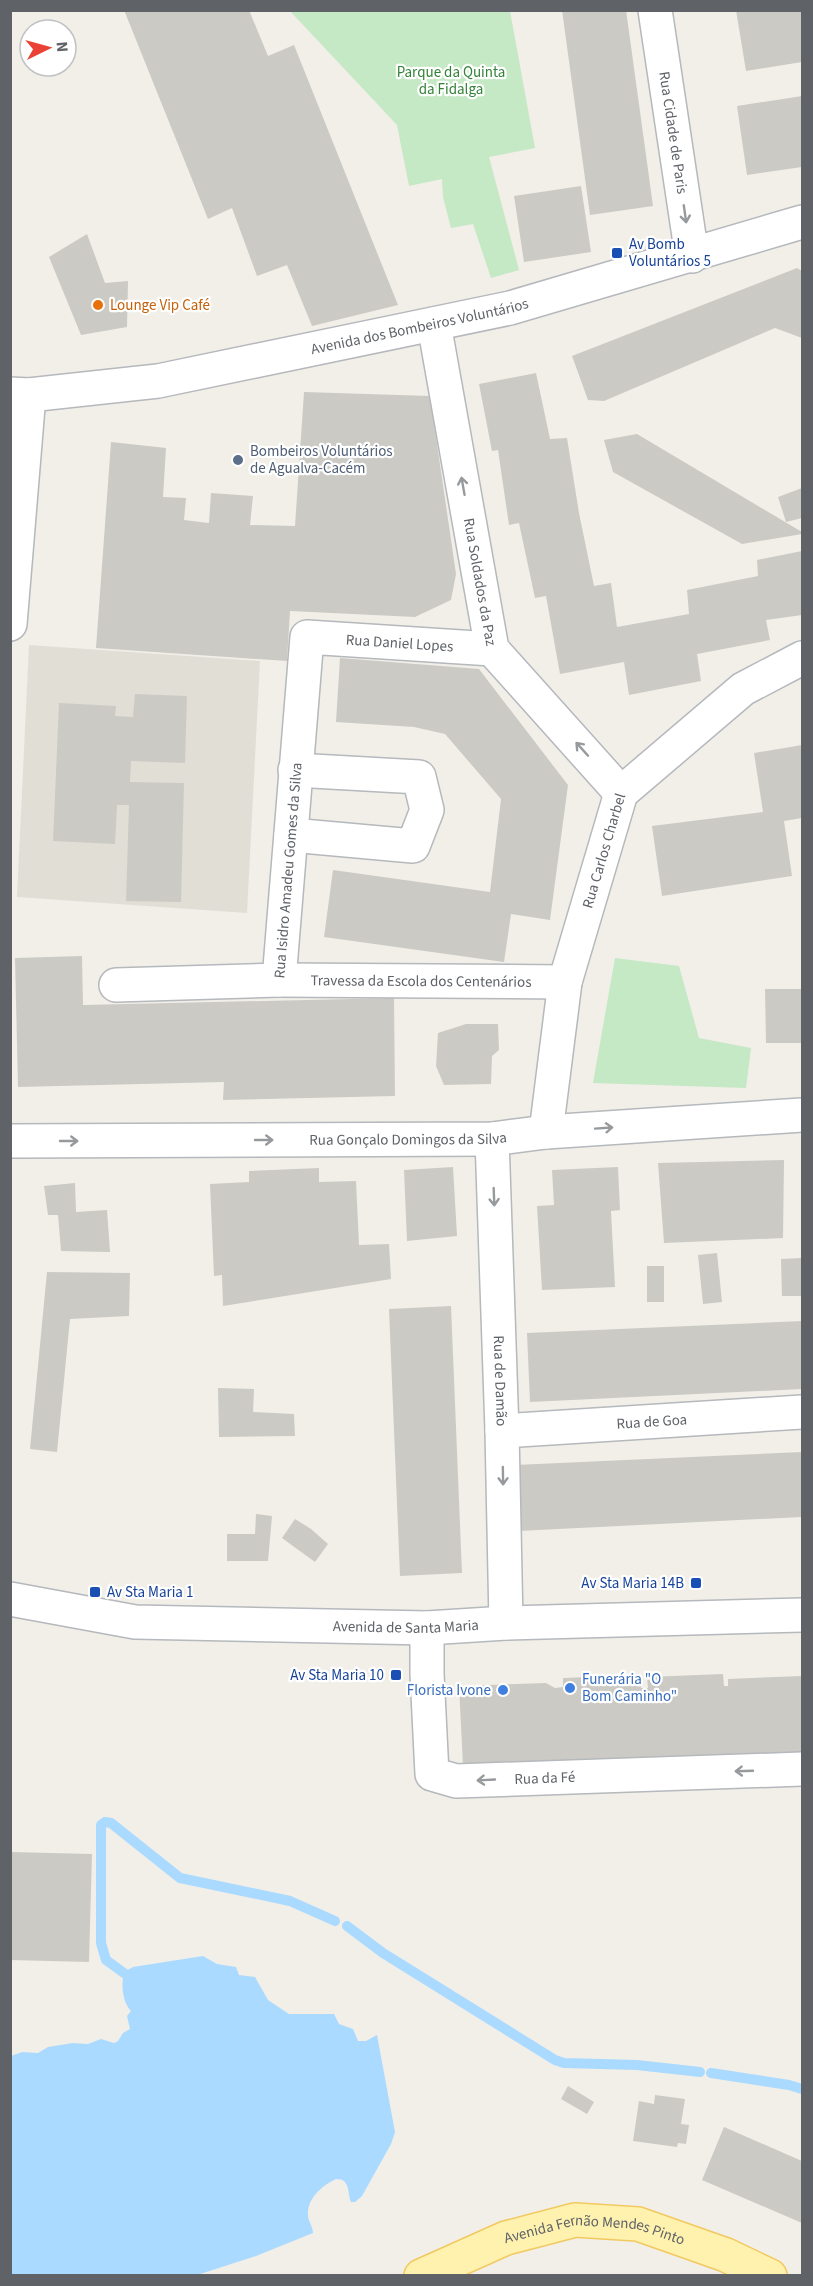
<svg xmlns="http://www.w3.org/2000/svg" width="813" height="2286" font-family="'Source Sans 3',sans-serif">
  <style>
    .education { fill: #e1ded6 }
    .green { fill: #c5e8c5 }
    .water { fill: #aadaff }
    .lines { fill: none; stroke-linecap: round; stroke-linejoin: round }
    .stream { stroke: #aadaff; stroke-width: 10 }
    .building { fill: #cccac5 }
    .minor-casing { stroke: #b5b8bc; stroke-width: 36 }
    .major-casing { stroke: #f2c960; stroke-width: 36 }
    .minor { stroke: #fff; stroke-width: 33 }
    .major { stroke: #fff2af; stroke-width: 33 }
    .oneway { stroke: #979a9d }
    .transit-dot { fill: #1a4fb4; stroke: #fff; stroke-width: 2 }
    .food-dot { fill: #e8710a; stroke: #fff; stroke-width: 2 }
    .service-dot { fill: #5c6f8a; stroke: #fff; stroke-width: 2 }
    .shop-dot { fill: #3f7fe0; stroke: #fff; stroke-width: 2 }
    .labels { text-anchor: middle; stroke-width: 4.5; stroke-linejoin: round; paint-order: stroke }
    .park-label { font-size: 15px; fill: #348238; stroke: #fff }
    .street-label { font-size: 15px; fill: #5f6368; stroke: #fff }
    .transit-label { font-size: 15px; fill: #164399; stroke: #fff; text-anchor: start }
    .food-label { font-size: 15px; fill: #c56008; stroke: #fff; text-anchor: start }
    .service-label { font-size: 15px; fill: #4e5e75; stroke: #fff; text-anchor: start }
    .shop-label { font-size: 15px; fill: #366cbe; stroke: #fff; text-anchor: start }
  </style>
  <rect width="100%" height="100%" fill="#f1efe8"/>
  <path class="education" d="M29 645 260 661 247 913 17 897Z"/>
  <path class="green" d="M290 11H510L535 148 489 157 519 270 491 278 473 224 451 228 443 197 442 179 409 186 397 125Z
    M615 958 679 966 699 1038 751 1048 746 1088 593 1083Z"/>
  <path class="water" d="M203 1956 217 1964 236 1967 239 1975 255 1977 268 2000 289 2014H334L339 2024 353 2029 358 2041H366L377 2035 395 2132 391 2144 362 2196 355 2202H351C347 2193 351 2179 336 2179 323 2185 307 2198 308 2215 308 2221 313 2227 313 2233L256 2256 197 2275H11V2056L22 2052 38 2053 48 2047 73 2043 88 2044 101 2039 114 2043 118 2041 123 2033 130 2029 127 2016 131 2011C122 2002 121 1983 124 1972L133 1967Z"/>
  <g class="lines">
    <path class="stream" d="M347 1926 383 1953 555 2060 564 2063 637 2065 700 2072
      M124 1973 106 1960 101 1943V1825L105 1822 111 1823 180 1878 290 1901 335 1921
      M711 2073 789 2085 802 2089"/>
  </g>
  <path class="building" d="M124 10H249L268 56 294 45 398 305 312 326 287 265 257 276 232 208 208 219Z
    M562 10H626L653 206 590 215Z
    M736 10H802V62L746 71Z
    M802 96V167L747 175 737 106Z
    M581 186 591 252 524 262 514 196Z
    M87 234 105 283 128 281 127 327 81 335 49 257Z
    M797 268 802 271V338L775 328 604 401 588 400 572 356Z
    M536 373 550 439 567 438 579 513 594 586 611 583 617 627 689 614 687 590 758 576 757 560 802 551V615L766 620 770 640 697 654 701 681 629 695 624 662 560 674 546 596 535 598 519 523 509 525 498 450 492 451 479 384Z
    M304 392 430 396 456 574 451 600 415 617 290 611 287 661 96 648 111 442 166 448 163 497 186 498 184 520 209 523 211 493 253 496 250 525 295 526Z
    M637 434 802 532V534L742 544 613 472 604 440Z
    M802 488V518L786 522 778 497Z
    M340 658 479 669 568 785 550 920 511 914 504 962 324 937 333 870 490 892 501 799 445 734 414 727 336 722Z
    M135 694 187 696 185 763 131 761 130 782 184 783 181 902 126 901 129 805H117L115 844 53 841 59 703 116 706 115 716 133 717Z
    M802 745V818L784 821 792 876 662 896 652 826 763 812 754 753Z
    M82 956 83 1005 394 998 395 1096 223 1100 224 1082 18 1087 15 958Z
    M765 989H802V1043H766Z
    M466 1024H498L499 1050 492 1056 491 1084 444 1085 436 1066 438 1033Z
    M784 1160 783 1238 664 1243 658 1163Z
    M453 1167 457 1236 407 1241 404 1170Z
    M618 1167 620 1210 611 1211 615 1287 542 1290 537 1206 554 1205 552 1170Z
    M319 1168V1182L356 1181 359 1245 389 1244 391 1279 223 1306 222 1275 214 1276 210 1184 249 1182V1171Z
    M75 1183 76 1212 107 1210 110 1252 61 1251 58 1215H48L44 1186Z
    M717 1253 722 1302 703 1304 698 1255Z
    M802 1258V1296H782L781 1259Z
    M647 1266H664V1302H647Z
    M47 1272 130 1273 129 1316 70 1319 57 1452 30 1449Z
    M451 1306 462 1573 400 1576 389 1309Z
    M802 1321V1389L530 1402 527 1333Z
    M218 1388 254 1389 253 1412 294 1414 295 1436 219 1437Z
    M802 1452V1517L518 1531 515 1465Z
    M256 1514 272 1516 268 1561H227V1534H255Z
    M295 1519 311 1529 328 1544 315 1562 282 1538Z
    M723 1674 724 1686H728V1679L802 1676V1755L463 1766 459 1686 546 1683 555 1688 563 1687V1678L640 1675 641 1688H648L647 1677Z
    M10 1852 92 1854 89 1962 10 1960Z
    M568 2086 594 2102 587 2114 561 2099Z
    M655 2095 685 2099 681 2124 689 2125 686 2144 678 2143 677 2147 633 2141 639 2101 654 2104Z
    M724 2127 802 2161V2223L702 2180Z"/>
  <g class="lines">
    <defs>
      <g id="minor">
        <path id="s1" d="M655 10 692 256"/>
        <path id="s2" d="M434 324 492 649 621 793"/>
        <path id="s3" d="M10 394 29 395 158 381 510 308 802 222"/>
        <path d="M10 624 29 395"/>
        <path d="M291 835 413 846 427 810 419 777 295 770"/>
        <path id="s4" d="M279 980 565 982"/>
        <path id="s5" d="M116 985 279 980 307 637 492 649"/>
        <path id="s6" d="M546 1132 565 982 621 793 743 689 802 658"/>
        <path id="s7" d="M492 1139 502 1431 506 1623"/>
        <path id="s8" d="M10 1141 492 1139 546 1132 802 1115"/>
        <path id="s9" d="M502 1431 802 1412"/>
        <path id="s10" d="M10 1599 135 1622 427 1628 506 1623 802 1615"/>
        <path id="s11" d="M427 1628V1674L432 1774 456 1781 802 1769"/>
      </g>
      <g id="major">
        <path id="s12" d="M421 2276 506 2238 575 2220 638 2224 726 2255 770 2276"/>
      </g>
    </defs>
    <use href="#minor" class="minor-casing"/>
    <use href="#major" class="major-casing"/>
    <use href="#minor" class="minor"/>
    <use href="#major" class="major"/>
  </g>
  <defs><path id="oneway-shaft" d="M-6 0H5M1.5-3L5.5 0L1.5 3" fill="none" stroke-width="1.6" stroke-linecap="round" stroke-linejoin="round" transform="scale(1.5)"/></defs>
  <g class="oneway">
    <use href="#oneway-shaft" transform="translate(685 214) rotate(82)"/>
    <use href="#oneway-shaft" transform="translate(463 486) rotate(-100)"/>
    <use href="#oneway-shaft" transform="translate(582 749) rotate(-132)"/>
    <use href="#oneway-shaft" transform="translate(604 1128) rotate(-4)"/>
    <use href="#oneway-shaft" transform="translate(264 1140)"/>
    <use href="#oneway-shaft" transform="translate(69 1141)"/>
    <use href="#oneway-shaft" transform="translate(494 1197) rotate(88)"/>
    <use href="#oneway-shaft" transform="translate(503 1476) rotate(89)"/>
    <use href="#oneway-shaft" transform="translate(744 1771) rotate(178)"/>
    <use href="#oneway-shaft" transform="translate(486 1780) rotate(177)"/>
  </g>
  <g class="transit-dot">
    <rect x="611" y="247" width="12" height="12" rx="3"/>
    <rect x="690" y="1577" width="12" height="12" rx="3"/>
    <rect x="89" y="1586" width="12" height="12" rx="3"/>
    <rect x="390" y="1669" width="12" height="12" rx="3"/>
  </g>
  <circle class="food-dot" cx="98" cy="305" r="6"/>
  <circle class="service-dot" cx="238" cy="460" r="6"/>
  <g class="shop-dot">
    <circle cx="570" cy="1688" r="6"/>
    <circle cx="503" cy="1690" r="6"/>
  </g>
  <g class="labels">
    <g class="park-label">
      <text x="451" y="77">Parque da Quinta<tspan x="451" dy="17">da Fidalga</tspan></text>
    </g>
    <g class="street-label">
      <text dy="5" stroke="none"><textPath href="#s1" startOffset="124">Rua Cidade de Paris</textPath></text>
      <text dy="5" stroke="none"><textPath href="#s3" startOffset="416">Avenida dos Bombeiros Voluntários</textPath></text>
      <text dy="5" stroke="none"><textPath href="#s2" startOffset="262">Rua Soldados da Paz</textPath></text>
      <text dy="5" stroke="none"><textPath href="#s5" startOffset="600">Rua Daniel Lopes</textPath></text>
      <text dy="5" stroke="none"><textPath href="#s6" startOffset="288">Rua Carlos Charbel</textPath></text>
      <text dy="5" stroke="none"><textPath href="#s5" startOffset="273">Rua Isidro Amadeu Gomes da Silva</textPath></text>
      <text dy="5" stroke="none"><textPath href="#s4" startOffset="142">Travessa da Escola dos Centenários</textPath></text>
      <text dy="5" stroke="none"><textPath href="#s8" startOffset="398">Rua Gonçalo Domingos da Silva</textPath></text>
      <text dy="5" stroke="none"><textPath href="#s7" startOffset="242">Rua de Damão</textPath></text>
      <text dy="5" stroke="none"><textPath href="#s9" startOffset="150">Rua de Goa</textPath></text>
      <text dy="5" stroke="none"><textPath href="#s10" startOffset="398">Avenida de Santa Maria</textPath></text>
      <text dy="5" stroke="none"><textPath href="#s11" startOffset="260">Rua da Fé</textPath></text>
      <text dy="5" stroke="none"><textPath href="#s12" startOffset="184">Avenida Fernão Mendes Pinto</textPath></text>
    </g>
    <g class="transit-label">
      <text x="629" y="249">Av Bomb<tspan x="629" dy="17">Voluntários 5</tspan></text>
      <text x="684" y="1588" text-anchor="end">Av Sta Maria 14B</text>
      <text x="107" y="1597">Av Sta Maria 1</text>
      <text x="384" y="1680" text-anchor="end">Av Sta Maria 10</text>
    </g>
    <g class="food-label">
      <text x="110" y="310">Lounge Vip Café</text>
    </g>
    <g class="service-label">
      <text x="250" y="456">Bombeiros Voluntários<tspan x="250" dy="17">de Agualva-Cacém</tspan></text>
    </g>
    <g class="shop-label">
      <text x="582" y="1684">Funerária "O<tspan x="582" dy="17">Bom Caminho"</tspan></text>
      <text x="491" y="1695" text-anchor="end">Florista Ivone</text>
    </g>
  </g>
  <rect width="813" height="2286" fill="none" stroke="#5f6368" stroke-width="24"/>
  <g transform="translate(48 48) rotate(85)"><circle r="28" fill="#ffffff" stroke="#bfc1c3" stroke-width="1.5"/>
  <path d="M0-4.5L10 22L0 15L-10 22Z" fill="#ea4335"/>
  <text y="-9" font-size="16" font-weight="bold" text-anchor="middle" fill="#5f6368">N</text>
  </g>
</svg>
